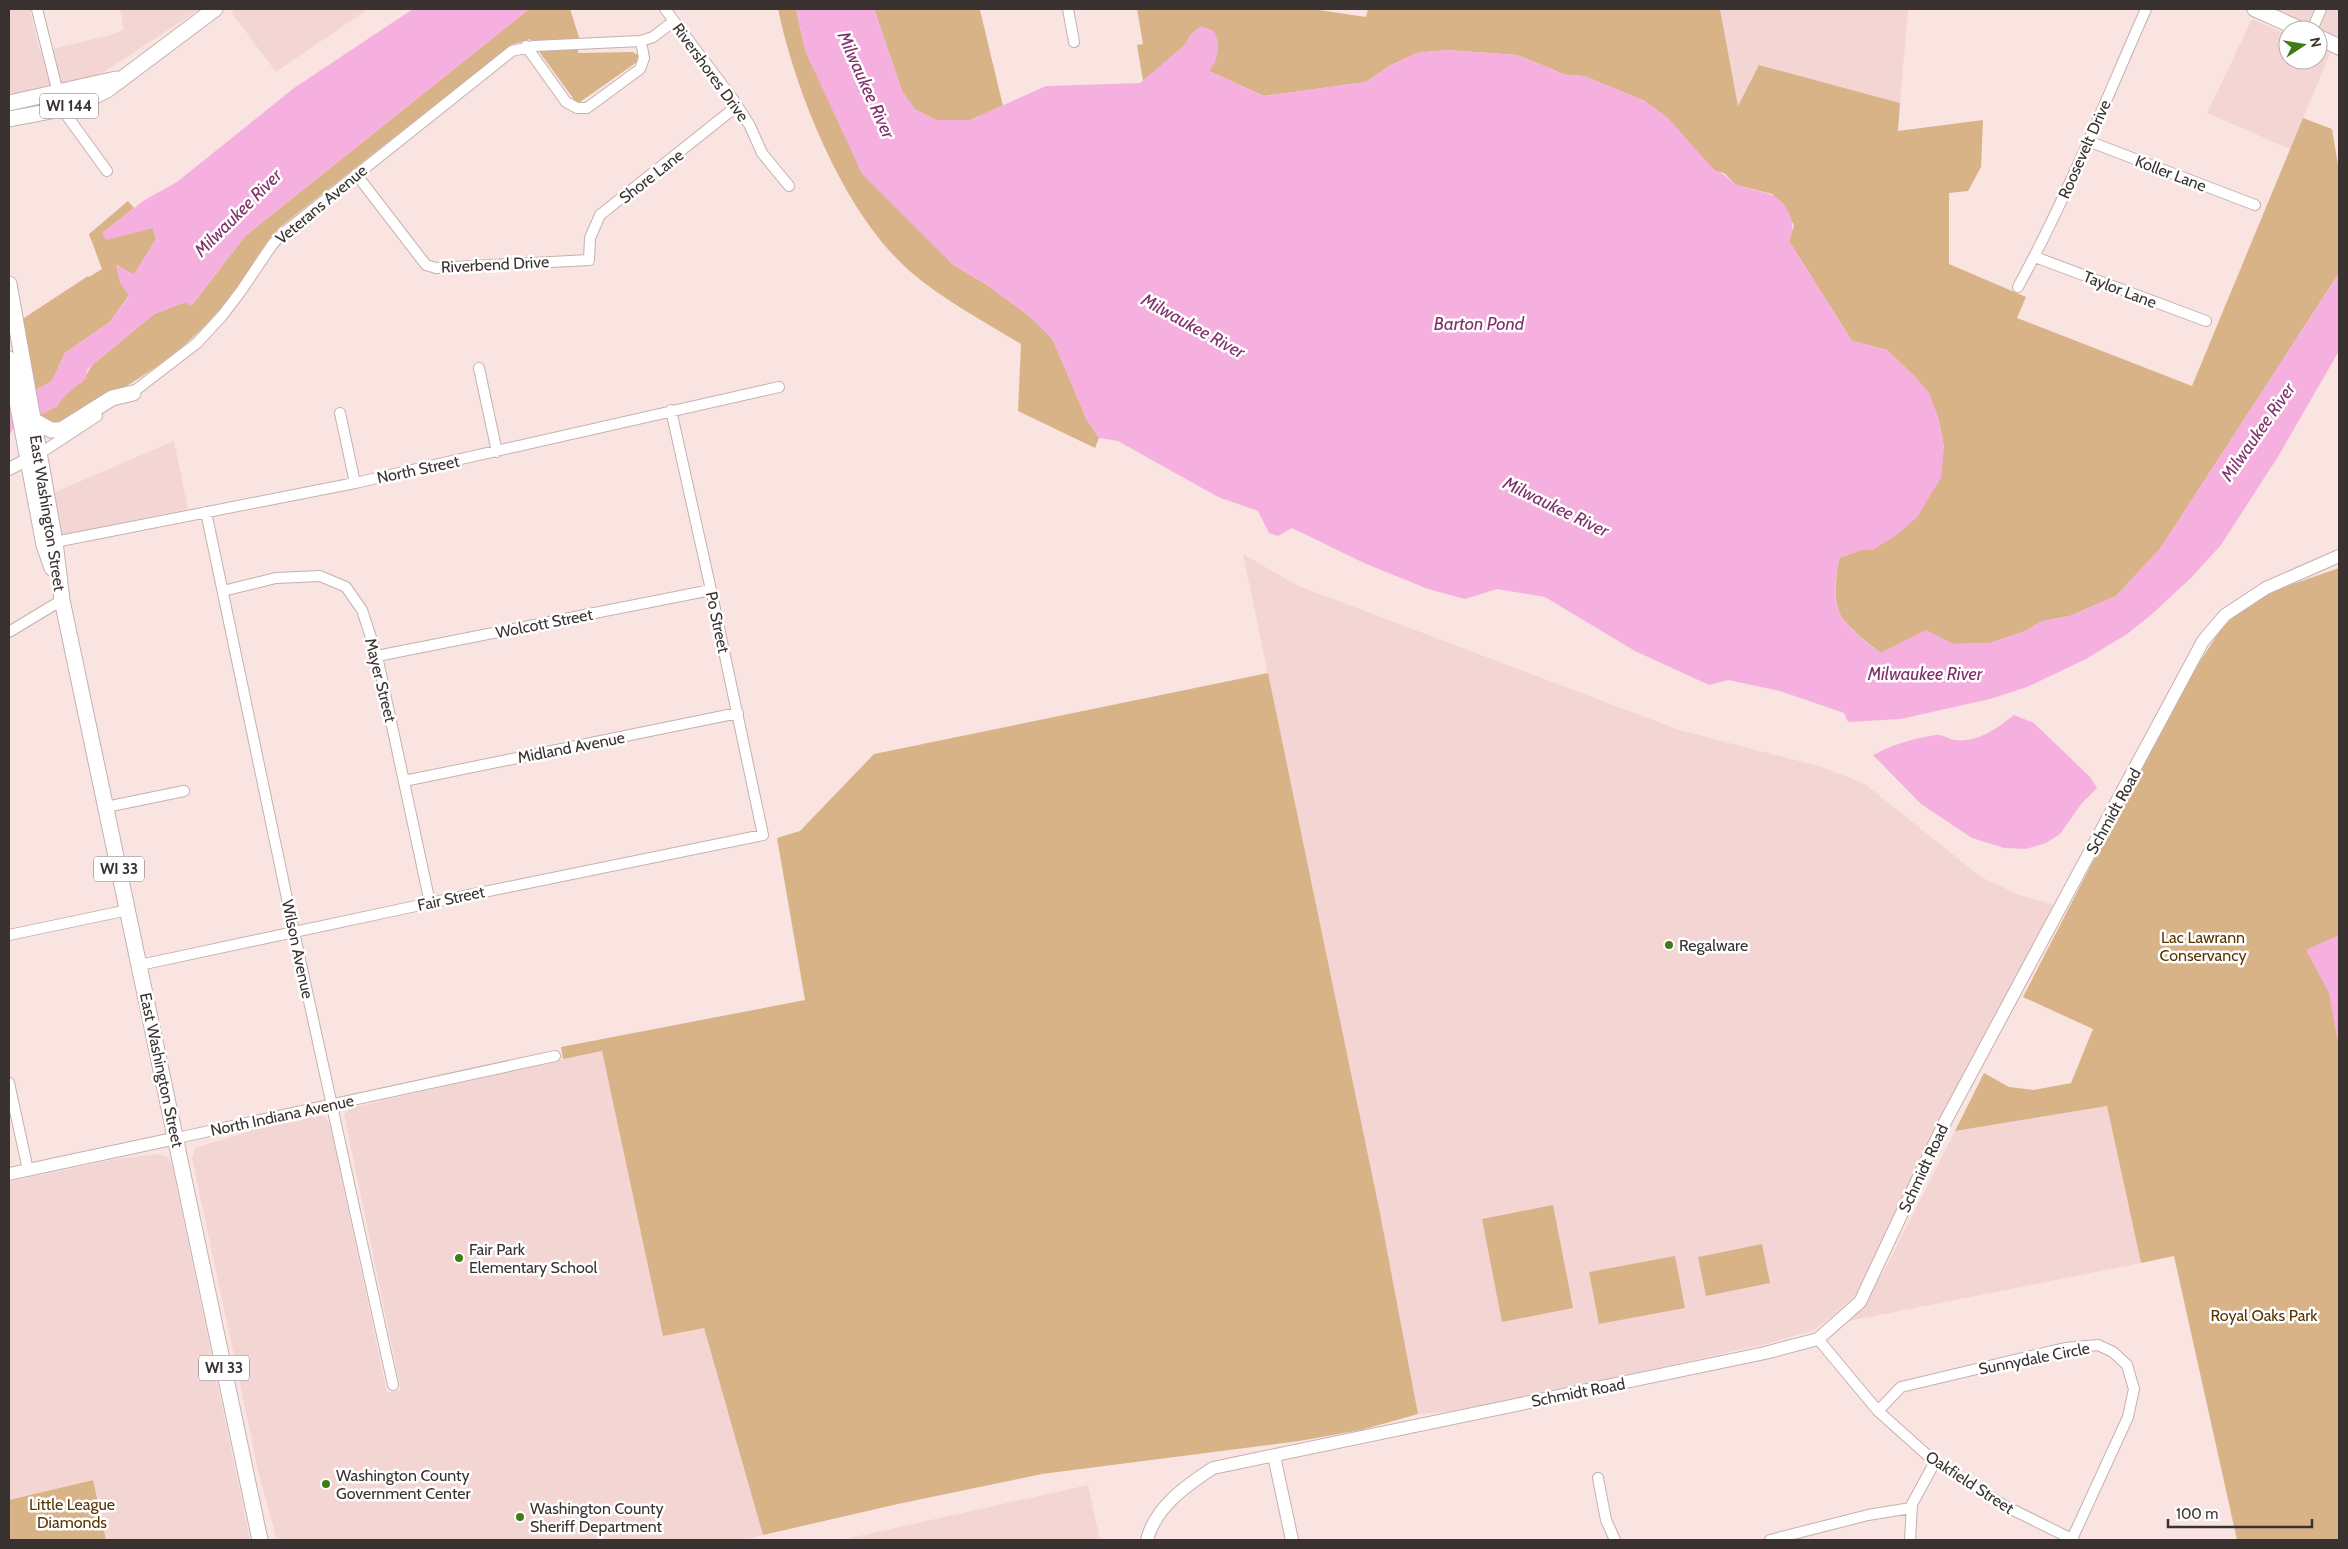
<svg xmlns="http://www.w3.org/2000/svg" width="2348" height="1549" font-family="Cabin,sans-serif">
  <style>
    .built { fill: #f3d6d3 }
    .green { fill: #d9b388 }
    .water { fill: #f6b0df }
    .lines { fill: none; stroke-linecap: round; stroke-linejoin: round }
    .minor-casing { stroke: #c4b1af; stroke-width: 12 }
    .tertiary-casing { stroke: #c4b1af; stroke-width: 14 }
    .primary-casing { stroke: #c4b1af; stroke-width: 17 }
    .minor { stroke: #fff; stroke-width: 10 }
    .tertiary { stroke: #fff; stroke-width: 12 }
    .primary { stroke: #fff; stroke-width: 15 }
    .poi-dot { fill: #407c15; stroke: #fff; stroke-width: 2 }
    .labels { text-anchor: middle; stroke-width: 5; stroke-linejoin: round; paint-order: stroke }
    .shield { fill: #fff; stroke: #75706f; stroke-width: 1 }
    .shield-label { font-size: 15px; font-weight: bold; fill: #3a3231 }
    .street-label { font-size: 16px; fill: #3a3231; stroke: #fff }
    .park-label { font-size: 16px; fill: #583501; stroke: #fff }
    .poi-label { font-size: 16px; fill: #3a3231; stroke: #fff; text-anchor: start }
    .water-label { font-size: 18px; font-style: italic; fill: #80306a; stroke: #fff }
  </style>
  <rect width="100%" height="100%" fill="#f9e4e2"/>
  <path class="built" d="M9 9H30L40 52 111 35 124 30 120 9H200L98 76 9 100Z
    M235 9H368L276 72 231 12Z
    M1720 9H1908L1900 103 1760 65 1738 107Z
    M2276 9H2339V37L2332 34Z
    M2252 19 2288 35V60H2318V49L2330 54 2290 149 2207 113Z
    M174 441 188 509 70 534H61L51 494Z
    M1243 554 1296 585 1679 730 1822 767 1865 784 1981 877 2019 895 2055 905 1864 1282 1854 1297 1824 1323 1812 1331 1766 1344 1467 1410 1418 1414 1379 1208Z
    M602 1050 663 1336 704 1328 763 1535 743 1540H277L259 1474 192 1158 195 1148 263 1127 321 1115 325 1117 329 1123 333 1138 387 1393 401 1390 344 1114 351 1108Z
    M2107 1105 2141 1263 1844 1322 1871 1291 1886 1267 1955 1131Z
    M159 1154 169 1158 172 1165 250 1540H106L92 1480 9 1500V1182L116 1159Z
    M1088 1485 1100 1540H841Z"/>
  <path class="green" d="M529 9H570L579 37 578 53 633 52 638 55 637 62 580 102 575 101 530 39 511 45 279 228C263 244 253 264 240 283 231 296 221 308 211 319 168 367 112 395 55 425L44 419 41 414 51 409 77 384 82 382 92 365 154 314 185 302 192 305 245 236Z
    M778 9H796L806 53 952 264 987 285 1028 315 1052 338 1087 420 1099 438 1095 448 1018 411 1021 344C985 322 945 301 912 273 845 216 796 94 778 9Z
    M874 9 980 10 1003 106 970 120H936L914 109 902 91Z
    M1137 9H1319V10L1366 17 1368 9H1720L1738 106 1759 65 1900 103 1898 131 1983 120 1981 167 1968 191 1949 193V264L2026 297 2017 318 2192 386 2303 118 2332 129 2339 171V273L2160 549 2116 596 2070 616 2043 621 2023 632 1990 643 1953 644 1926 631 1881 653C1870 645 1843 624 1839 612 1832 595 1837 575 1839 558L1861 550H1872L1917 517 1926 500 1944 447 1938 417 1928 393 1915 377 1887 350 1852 341 1789 241 1794 225 1772 194 1736 185 1724 173 1715 171 1645 101 1584 76 1566 75 1517 55 1447 50 1417 53 1389 66 1366 82 1264 96 1209 71 1192 33 1184 46 1143 81 1137 45 1143 44Z
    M128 201 134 208 102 233 153 228 156 239 134 275 117 265 120 282 129 295 110 322 65 353 52 381 34 391 21 320 88 276 89 277 102 269 89 234Z
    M2339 568V1540H2237L2174 1256 2141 1263 2107 1106 1955 1131 1984 1073 2009 1087 2034 1090 2071 1083 2093 1029 2023 997 2180 693 2224 624 2267 593Z
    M1268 673 1379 1208 1418 1414 1361 1430 1299 1441 1042 1474 898 1504 763 1535 704 1328 663 1336 602 1051 563 1059 561 1047 805 1000 777 838 800 831 874 754Z
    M1553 1205 1573 1308 1502 1322 1482 1219Z
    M1762 1244 1770 1283 1706 1296 1698 1257Z
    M1675 1256 1685 1308 1599 1324 1589 1272Z
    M93 1480 106 1540H9V1500Z"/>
  <path class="water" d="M413 9H529L245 236 191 306 185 302 154 314 92 365 87 370 86 378 62 398 58 406 13 429 9 436V411L34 391 52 381 65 353 110 322 129 296 120 282 116 265 134 274 156 239 153 228 106 240 102 233 143 201 177 182 294 88Z
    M796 9H874L902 91 915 109 936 120H970L1046 86 1140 83 1184 46 1192 33 1201 26 1214 31C1221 45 1219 59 1209 71L1264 96 1366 82 1389 66 1417 53 1447 50 1517 55 1566 75 1584 76 1645 101 1667 117 1715 171C1726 173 1729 182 1738 185 1757 193 1778 190 1788 211 1794 223 1793 228 1789 241L1852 341 1887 350 1915 377 1929 393 1938 417 1944 447 1941 478 1917 517 1894 537 1872 550H1861L1839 558C1837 575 1831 596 1839 612 1843 624 1870 646 1881 653L1926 630 1953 644 1990 643 2023 632 2043 621 2070 616 2116 596 2160 549 2339 273V351L2279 455 2221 545 2191 578 2151 615 2127 634 2086 659 2027 687 1990 699 1901 719 1848 722 1844 713 1780 691 1728 680 1709 685 1635 651 1545 597 1497 589 1465 599 1428 589 1364 563 1292 528 1278 536 1269 533 1258 511 1218 497 1118 441 1099 438 1087 420 1052 338 1028 315 987 285 952 264 862 174 806 53Z
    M2014 715 2034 723 2090 777 2097 788 2082 803 2060 834 2046 843 2026 849 2004 848 1972 838 1921 804 1873 755C1892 745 1914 738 1936 735 1942 734 1948 739 1955 740 1978 743 1997 728 2014 715Z
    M2339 935V1049L2329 993 2306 950Z"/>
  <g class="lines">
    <defs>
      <path id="minor" d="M37 9 62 109 107 171
        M665 9 733 99 750 126 762 153 789 186
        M1068 9 1074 42
        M2312 30 2321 9
        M526 46 566 102 577 108H587L640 69 644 58 641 41
        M2088 141 2255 205
        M356 174 426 265 436 268 589 260 590 238 600 215 737 106
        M2035 257 2206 321
        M2018 287C2067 197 2105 102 2146 9
        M479 368 497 452
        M128 396 197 343 222 316 241 291 272 245 281 235 512 51 534 46 641 41 653 37 674 21
        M340 413 355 483
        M39 454 97 416
        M206 512 294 932 393 1385
        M55 542 355 483 779 387
        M223 591 276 578 320 576 346 587 362 610 377 656 430 903
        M9 632 62 600
        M377 656 711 590
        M404 781 738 713
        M106 807 184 791
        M9 935 128 910
        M140 965 430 903 763 835 711 590 671 410
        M9 1083 28 1170
        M177 1138 555 1056
        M1818 1339 1878 1411 1935 1462 2005 1506 2074 1540
        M1878 1411 1901 1387 2065 1348 2098 1345 2113 1352 2127 1365 2134 1389 2128 1417 2072 1539
        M1598 1478 1606 1520 1615 1540
        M1770 1540 1868 1515 1911 1508
        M1910 1540 1912 1504 1935 1462"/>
      <path id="tertiary" d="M9 469 34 456
        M9 1174 177 1138
        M1274 1456 1292 1540
        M1147 1540C1155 1507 1187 1485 1213 1468L1765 1353 1818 1339 1860 1302 1945 1122 2203 641 2225 615 2266 588 2339 556"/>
      <path id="primary" d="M2255 9 2302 30
        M2318 37 2339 47
        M9 103 116 79
        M9 119 62 109 85 101 107 90 215 9
        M9 284 55 542 62 600 260 1540
        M9 359 44 545 52 568
        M33 420 51 430H61L112 398 133 393"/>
    </defs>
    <use href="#minor" class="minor-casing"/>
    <use href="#tertiary" class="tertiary-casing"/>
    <use href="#primary" class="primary-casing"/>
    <use href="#minor" class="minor"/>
    <use href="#tertiary" class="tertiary"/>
    <use href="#primary" class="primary"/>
  </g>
  <g class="poi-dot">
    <circle cx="1669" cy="945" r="5"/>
    <circle cx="459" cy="1258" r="5"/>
    <circle cx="326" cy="1484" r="5"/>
    <circle cx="520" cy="1517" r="5"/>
  </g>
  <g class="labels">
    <g class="shield">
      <rect x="40" y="93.5" width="58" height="25" rx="4"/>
      <rect x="94" y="856.5" width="50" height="25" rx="4"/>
      <rect x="199" y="1355.5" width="50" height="25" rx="4"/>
    </g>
    <g class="shield-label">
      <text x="69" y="111">WI 144</text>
      <text x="119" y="874">WI 33</text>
      <text x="224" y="1373">WI 33</text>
    </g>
    <g class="street-label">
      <text transform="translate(711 72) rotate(54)" y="6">Rivershores Drive</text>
      <text transform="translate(2084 149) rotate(-66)" y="6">Roosevelt Drive</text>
      <text transform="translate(2171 173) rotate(21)" y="6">Koller Lane</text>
      <text transform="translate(651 176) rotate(-38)" y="6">Shore Lane</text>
      <text transform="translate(321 204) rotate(-40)" y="6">Veterans Avenue</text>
      <text transform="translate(495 264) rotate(-3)" y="6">Riverbend Drive</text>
      <text transform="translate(2120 289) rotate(21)" y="6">Taylor Lane</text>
      <text transform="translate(418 469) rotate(-12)" y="6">North Street</text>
      <text transform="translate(48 513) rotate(81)" y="6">East Washington Street</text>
      <text transform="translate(718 622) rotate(78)" y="6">Po Street</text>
      <text transform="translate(544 623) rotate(-11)" y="6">Wolcott Street</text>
      <text transform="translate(381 680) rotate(76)" y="6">Mayer Street</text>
      <text transform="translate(571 747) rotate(-11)" y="6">Midland Avenue</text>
      <text transform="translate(2113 811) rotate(-61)" y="6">Schmidt Road</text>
      <text transform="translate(451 898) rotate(-12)" y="6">Fair Street</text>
      <text transform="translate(298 949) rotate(78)" y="6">Wilson Avenue</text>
      <text transform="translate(162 1070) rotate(78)" y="6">East Washington Street</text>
      <text transform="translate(282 1115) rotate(-12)" y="6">North Indiana Avenue</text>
      <text transform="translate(1923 1168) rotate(-65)" y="6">Schmidt Road</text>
      <text transform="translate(2034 1358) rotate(-11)" y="6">Sunnydale Circle</text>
      <text transform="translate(1578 1392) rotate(-11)" y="6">Schmidt Road</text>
      <text transform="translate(1970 1482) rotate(33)" y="6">Oakfield Street</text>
    </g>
    <g class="park-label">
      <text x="2203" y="943">Lac Lawrann<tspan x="2203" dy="18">Conservancy</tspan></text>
      <text x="2264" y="1321">Royal Oaks Park</text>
      <text x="72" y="1510">Little League<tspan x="72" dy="18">Diamonds</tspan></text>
    </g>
    <g class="poi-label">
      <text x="1679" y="951">Regalware</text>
      <text x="469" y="1255">Fair Park<tspan x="469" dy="18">Elementary School</tspan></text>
      <text x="336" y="1481">Washington County<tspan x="336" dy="18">Government Center</tspan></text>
      <text x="530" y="1514">Washington County<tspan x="530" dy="18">Sheriff Department</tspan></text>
    </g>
    <g class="water-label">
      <text transform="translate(866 85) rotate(66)" y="6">Milwaukee River</text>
      <text transform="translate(238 213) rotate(-45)" y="6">Milwaukee River</text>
      <text x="1479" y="330">Barton Pond</text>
      <text transform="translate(1193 326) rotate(29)" y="6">Milwaukee River</text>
      <text transform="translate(2258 432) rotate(-55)" y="6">Milwaukee River</text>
      <text transform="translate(1556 507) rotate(26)" y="6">Milwaukee River</text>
      <text x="1925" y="680">Milwaukee River</text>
    </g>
  </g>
  <rect width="2348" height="1549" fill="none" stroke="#3a3231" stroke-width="20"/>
  <g transform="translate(2303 45) rotate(78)"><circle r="24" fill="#ffffff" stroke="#b0adad"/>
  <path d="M0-4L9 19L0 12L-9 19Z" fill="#407c15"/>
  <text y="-8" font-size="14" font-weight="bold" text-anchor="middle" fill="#3a3231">N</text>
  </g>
  <path d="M2168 1519v8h144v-8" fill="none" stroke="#3a3231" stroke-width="2.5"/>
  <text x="2176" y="1519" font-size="15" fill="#3a3231" stroke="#ffffff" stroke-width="4" paint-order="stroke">100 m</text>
</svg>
